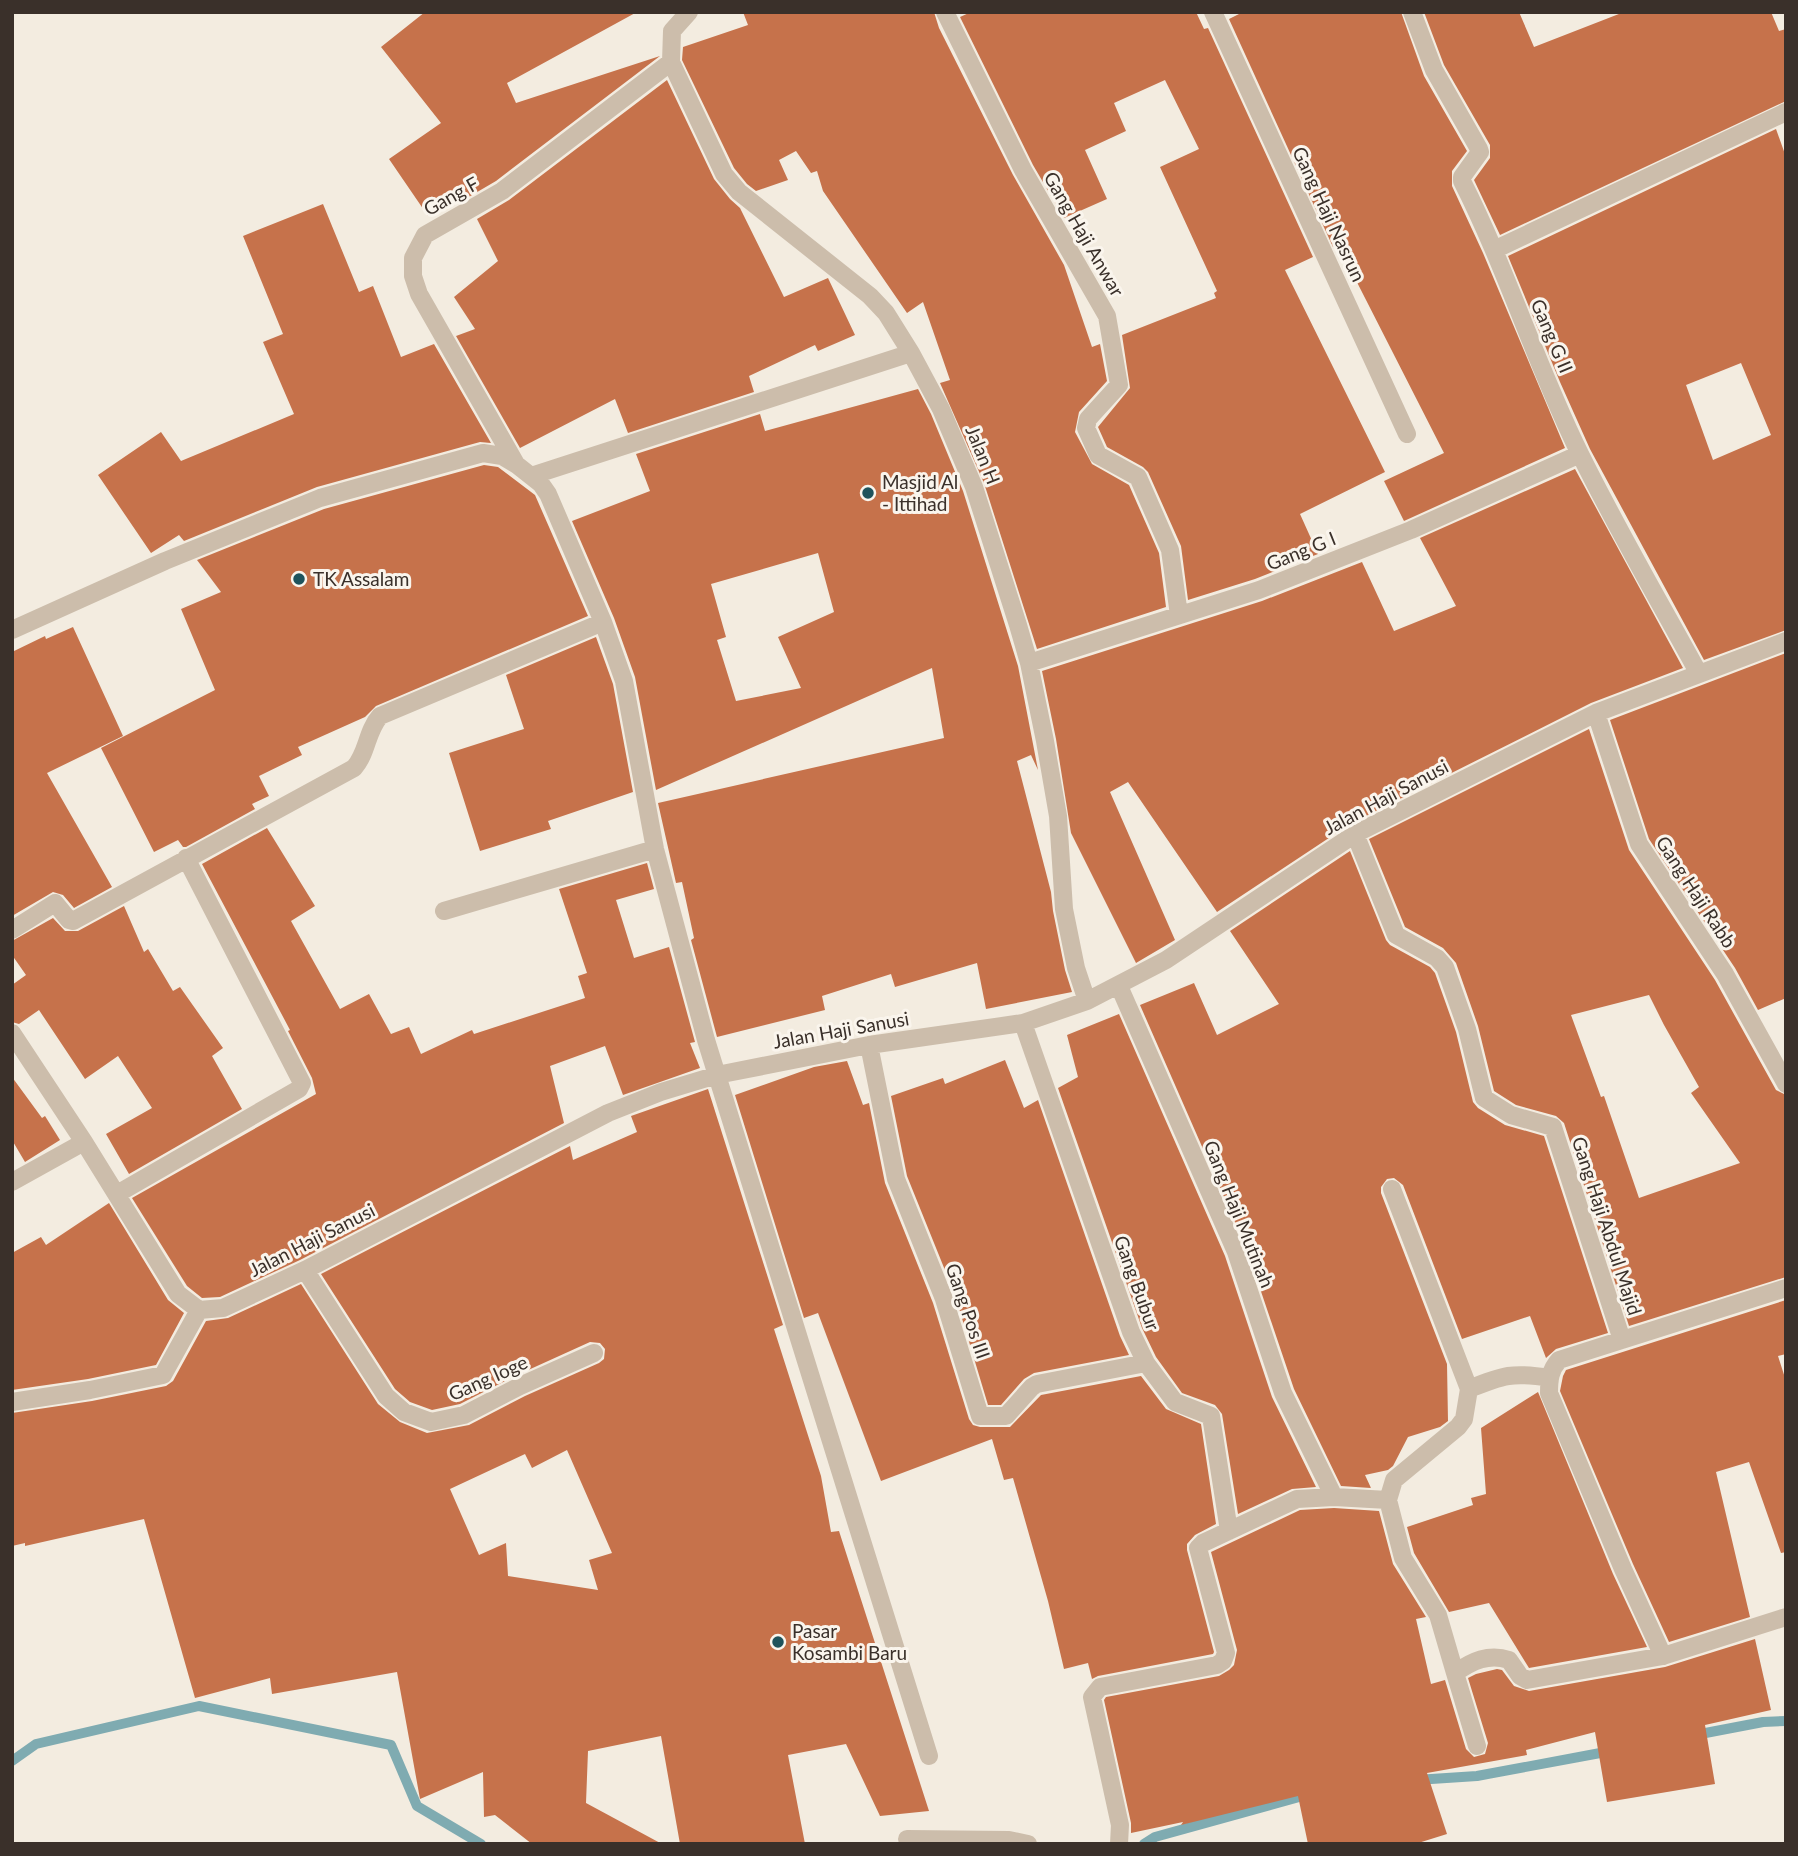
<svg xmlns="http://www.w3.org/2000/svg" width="1798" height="1856" font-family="Lato,sans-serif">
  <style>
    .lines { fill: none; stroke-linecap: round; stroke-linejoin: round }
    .stream { stroke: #7fabb1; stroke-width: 10 }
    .building { fill: #c6724b; fill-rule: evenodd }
    .street { stroke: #ccbdab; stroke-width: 18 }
    .poi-dot { fill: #1f535c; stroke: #faf5ed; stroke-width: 2.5 }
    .labels { text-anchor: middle; stroke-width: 6; stroke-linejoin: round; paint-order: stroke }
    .street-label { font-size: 19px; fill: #3a302a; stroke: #faf5ed }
    .poi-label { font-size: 19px; fill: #3a302a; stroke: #faf5ed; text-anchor: start }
  </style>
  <rect width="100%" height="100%" fill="#f3ece0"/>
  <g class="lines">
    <path class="stream" d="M1695 1735 1763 1722 1786 1721
      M12 1761 36 1744 199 1706 391 1745 417 1806 481 1844
      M1416 1780 1477 1776 1611 1751
      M1144 1844 1155 1837 1310 1794"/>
  </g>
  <path class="building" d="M425 12H637L507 83 516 103 660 56 496 181 467 198 463 191 428 216 389 159 441 123 381 47Z
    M743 12H934L939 28 1013 175 1064 265 1092 347 1100 344 1107 381 1079 412 1075 432 1092 464 1129 485 1159 553 1166 607 1037 649 984 483 940 383 950 380 923 302 907 313 823 191 817 171 811 173 796 151 779 160 788 180 756 191 747 184 734 168 682 60 683 47 748 25Z
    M971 12H1196L1204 29 1208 28 1313 257 1285 270 1385 472 1300 514 1318 554 1255 579 1188 600 1181 546 1148 472 1143 467 1107 447 1098 427 1130 388 1122 335 1216 298 1214 293 1217 291 1160 167 1199 149 1165 80 1114 103 1126 131 1085 150 1107 199 1064 218 1033 165 960 17Z
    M1243 12H1401L1424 76 1467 151 1452 171V186L1483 253 1565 448 1404 521 1384 481 1444 453 1338 245 1333 247 1229 19Z
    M1424 12H1519L1534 47 1624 12H1771L1779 31 1786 29V101L1500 235 1474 180 1490 158V145L1444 65Z
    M667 80 714 179 730 199 740 208 784 297 828 278 855 335 818 351 815 345 749 376 754 392 628 433 615 399 520 448 456 336 475 329 454 297 498 261 477 219 509 200Z
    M1776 129 1786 157V630L1704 660 1590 449 1560 382 1508 256ZM1741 363 1771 435 1713 460 1686 385Z
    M323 204 359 292 373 286 401 357 434 344 491 443 480 442 317 487 184 541 179 535 151 553 98 475 161 432 181 461 294 414 263 342 283 334 243 236Z
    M918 389 931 414 963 491 1018 666 1038 770 1031 755 1017 761 1051 892 1053 911 1065 970 1072 992 986 1009 977 963 895 987 891 974 822 996 825 1010 717 1037 691 940 694 938 682 882 676 883 658 803 944 738 932 668 656 790 635 677 614 618 572 521 650 491 636 454 760 414 765 431ZM818 553 834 612 778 637 801 688 736 701 717 640 726 637 711 584Z
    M484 465 498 467 535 495 588 616 376 706 365 717 298 747 302 755 259 776 269 796 252 804 255 809 186 847H183L178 840 154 852 101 748 215 690 181 609 221 592 197 560 324 509Z
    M1575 469 1683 668 1591 703 1350 824 1217 912 1128 782 1110 792 1175 940 1136 963 1071 833 1056 739 1042 671 1262 601 1362 562 1394 631 1456 606 1420 538Z
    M73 627 123 736 47 773 112 887 74 908 63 895 53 892 12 916V652L45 636 46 639Z
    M596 637 613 684 633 792 548 821 551 829 480 851 449 753 524 729 506 675Z
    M1786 653V998L1758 1010 1735 968 1649 839 1610 720Z
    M1589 729 1629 850 1715 980 1776 1090 1786 1095V1277L1629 1326 1564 1123 1556 1116 1516 1105 1494 1091 1478 1026 1456 963 1443 948 1405 927 1369 839ZM1649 995 1664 1025 1699 1087 1691 1093 1740 1163 1639 1198 1604 1096 1601 1097 1571 1015Z
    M267 828 315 906 291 921 340 1009 369 994 391 1034 409 1027 421 1054 472 1030 474 1034 585 998 578 976 587 973 559 889 647 863 654 889 616 900 634 958 669 947 695 1042 690 1043 700 1068 623 1095 605 1046 550 1066 564 1123 300 1260 220 1297 202 1298 187 1286 132 1198 316 1094 312 1078 288 1031 290 1030 202 864Z
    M1350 851 1386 940 1390 945 1430 967 1435 973 1456 1032 1473 1102 1478 1108 1505 1125 1544 1136 1608 1333 1556 1349 1546 1358 1530 1316 1462 1339 1403 1185 1394 1178 1387 1179 1381 1187V1193L1447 1364 1448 1421 1440 1427 1408 1437 1393 1466 1388 1470 1365 1475 1371 1488 1341 1486 1294 1389 1246 1247 1140 1005 1194 983 1217 1035 1279 1004 1230 931Z
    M124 906 144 952 148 949 173 991 180 987 223 1048 212 1056 242 1109 129 1174 106 1134 152 1108 118 1056 85 1079 39 1010 19 1024 12 1022V985L26 975 12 955V941L53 918 65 931H78Z
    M1119 1014 1225 1256 1272 1397 1316 1487 1292 1489 1238 1514 1222 1414 1215 1405 1182 1393 1156 1357 1142 1328 1058 1088 1078 1077 1067 1035Z
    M1005 1060 1024 1108 1038 1100 1120 1336 1129 1355 1034 1373 1024 1379 1001 1405H988L955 1295 907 1176 891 1096 943 1078 945 1084Z
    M847 1061 863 1105 869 1103 885 1183 933 1303 969 1419 973 1425 980 1427H1010L1041 1395 1141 1376 1166 1409 1201 1424 1216 1524 1195 1535 1187 1544V1550L1214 1652 1213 1654 1098 1676 1092 1679 1088 1663 1064 1669 1048 1601 1013 1478 1004 1480 992 1439 881 1481 818 1313 804 1318 735 1095 814 1067Z
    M12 1077 42 1118 45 1116 60 1140 25 1162 12 1140Z
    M708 1089 783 1325 774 1329 821 1476 831 1532 839 1531 929 1811 880 1816 846 1744 788 1755 805 1844H680L661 1736 588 1751 586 1803 662 1844H532L495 1815 484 1817 483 1772 420 1799 397 1672 272 1694 270 1678 195 1698 144 1519 25 1546V1543L12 1546V1413L92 1401 166 1386 173 1381 206 1321 228 1318 301 1284 378 1404 400 1422 427 1433 469 1425 525 1396 599 1363 604 1359 605 1349 600 1343 590 1342 515 1376 460 1404 432 1410 410 1402 395 1389 321 1274 570 1146 573 1160 637 1132 631 1116ZM567 1450 612 1553 589 1560 598 1590 508 1576 506 1543 479 1555 450 1489 525 1454 532 1468Z
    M109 1203 168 1300 184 1313 156 1365 88 1379 12 1390V1253L41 1237 46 1245Z
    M1786 1300V1354L1778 1356 1786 1381V1552L1781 1553 1749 1462 1716 1472 1750 1617 1669 1642 1633 1564 1560 1391 1563 1376 1566 1370Z
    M1538 1392 1613 1574 1647 1647 1529 1668 1489 1603 1449 1612 1414 1553 1407 1527 1473 1505 1471 1498 1486 1494 1481 1428Z
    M1334 1508 1379 1511 1393 1564 1426 1617 1416 1619 1431 1684 1445 1680 1466 1749 1474 1757 1485 1754 1488 1743 1468 1678 1476 1674 1497 1669 1502 1670 1514 1686 1529 1691 1665 1667 1755 1639 1771 1710 1705 1725 1715 1784 1607 1802 1595 1732 1526 1750 1527 1755 1427 1773 1447 1834 1415 1844H1308L1298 1796 1181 1825 1183 1822 1131 1833V1823L1104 1700 1106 1697 1219 1676 1229 1670 1234 1665 1237 1650 1211 1552 1300 1510Z"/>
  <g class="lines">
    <path class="street" d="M689 12 672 31 671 62 724 174 739 192 870 296 886 313 911 353 941 409 974 487 1018 625 1029 663 1045 741 1058 816 1064 909 1076 968 1087 1001
      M945 12 1023 170 1107 316 1119 385 1088 419 1086 428 1098 455 1138 477 1170 550 1179 615
      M1213 12 1407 434
      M1412 12 1434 70 1479 149 1480 152 1462 177V181C1507 270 1536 365 1580 454 1617 529 1659 601 1699 674
      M1494 250 1786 112
      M516 464 419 294 413 276V258L425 235 502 191 671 62
      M531 476 911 353
      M12 630 165 561 320 498 483 453 502 456 517 465 541 484 548 494 603 622 624 681 655 849 706 1040 929 1756
      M1029 663 1259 590 1411 530 1580 454
      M1596 713 1639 844 1725 974 1786 1084
      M1355 834 1396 935 1437 958 1445 967 1467 1029 1484 1098 1511 1115 1553 1127 1622 1340
      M444 911 655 849
      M12 930 55 903 69 920 73 921 354 768C368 752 366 732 380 716L603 622
      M1119 986 1236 1252 1283 1393 1334 1497
      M1023 1023 1131 1332 1146 1363 1175 1402 1211 1416 1229 1531
      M12 1033 84 1142 178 1294 199 1310 223 1308 305 1270 608 1113 661 1092 717 1075 869 1045 1023 1023 1087 1001 1166 960 1355 834 1596 713 1786 641
      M869 1045 896 1179 944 1299 980 1416H1006L1032 1387 1037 1384 1146 1363
      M12 1182 84 1142
      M1392 1189 1469 1389
      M117 1194 299 1089 302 1083 186 858
      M305 1270 386 1396 404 1412 431 1422 464 1415 520 1386 594 1353
      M12 1402 90 1390 163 1375 199 1310
      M1388 1500 1394 1480 1458 1427 1464 1419 1469 1389C1503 1375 1513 1372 1550 1378
      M1663 1656 1623 1569 1549 1393C1549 1380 1550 1370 1559 1360L1786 1288
      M1455 1673 1477 1746
      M907 1839 1009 1840 1028 1844
      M1119 1844 1120 1825 1092 1697 1100 1687 1217 1665 1223 1661 1226 1653 1198 1548 1203 1543 1297 1499 1334 1497 1388 1500 1403 1558 1438 1615 1455 1673C1472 1661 1489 1653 1509 1660L1520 1676 1527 1680 1663 1656 1786 1617"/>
  </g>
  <g class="poi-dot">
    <circle cx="868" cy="493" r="7"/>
    <circle cx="299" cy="579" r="7"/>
    <circle cx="778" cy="1642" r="7"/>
  </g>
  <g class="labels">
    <g class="street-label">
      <text transform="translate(451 196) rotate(-29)" y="7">Gang F</text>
      <text transform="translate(1329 214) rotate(65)" y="7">Gang Haji Nasrun</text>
      <text transform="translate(1084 234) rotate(60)" y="7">Gang Haji Anwar</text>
      <text transform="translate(1552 336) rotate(67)" y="7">Gang G II</text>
      <text transform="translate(983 455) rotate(68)" y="7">Jalan H</text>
      <text transform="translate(1301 551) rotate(-22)" y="7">Gang G I</text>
      <text transform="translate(1386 797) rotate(-28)" y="7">Jalan Haji Sanusi</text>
      <text transform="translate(1696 892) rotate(57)" y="7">Gang Haji Rabb</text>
      <text transform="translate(841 1030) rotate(-10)" y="7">Jalan Haji Sanusi</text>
      <text transform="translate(1239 1214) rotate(68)" y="7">Gang Haji Mutinah</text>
      <text transform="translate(1607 1226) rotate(72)" y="7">Gang Haji Abdul Majid</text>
      <text transform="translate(312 1240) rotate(-27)" y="7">Jalan Haji Sanusi</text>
      <text transform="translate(1137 1283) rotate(70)" y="7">Gang Bubur</text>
      <text transform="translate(968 1311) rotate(71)" y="7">Gang Pos III</text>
      <text transform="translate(488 1378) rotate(-24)" y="7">Gang Ioge</text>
    </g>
    <g class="poi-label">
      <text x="882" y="489">Masjid Al<tspan x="882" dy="22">- Ittihad</tspan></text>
      <text x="313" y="586">TK Assalam</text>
      <text x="792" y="1638">Pasar<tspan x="792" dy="22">Kosambi Baru</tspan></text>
    </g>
  </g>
  <rect width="1798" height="1856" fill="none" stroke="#3a302a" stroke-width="28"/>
</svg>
